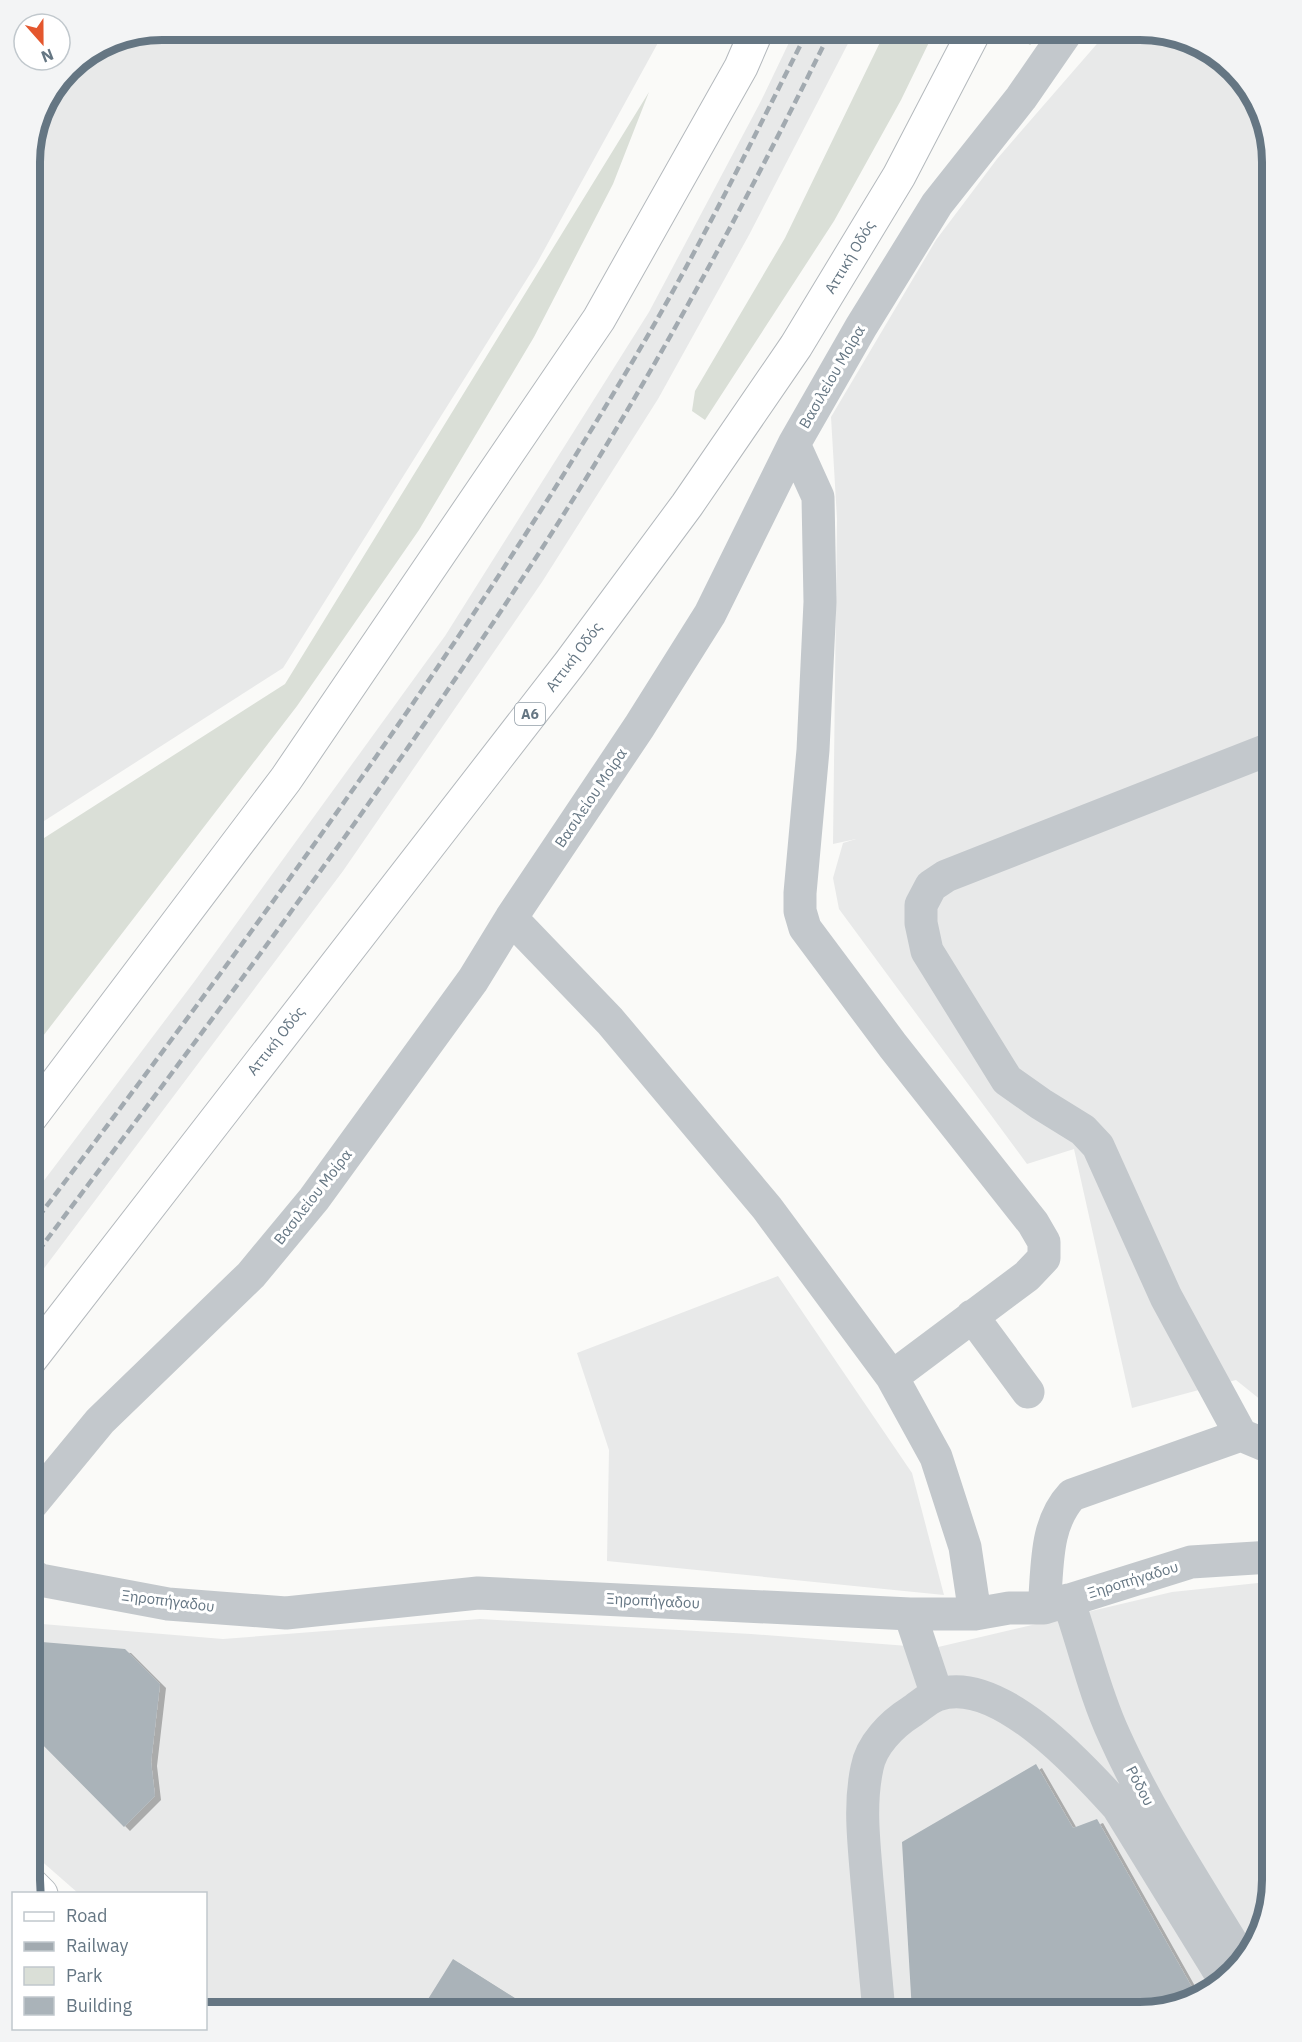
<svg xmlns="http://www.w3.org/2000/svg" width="1302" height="2042" font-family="'IBM Plex Sans',sans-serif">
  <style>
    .built { fill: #e8e9e9 }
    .green { fill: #dadfd7 }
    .building { fill: #aab3b9; filter: url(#shadow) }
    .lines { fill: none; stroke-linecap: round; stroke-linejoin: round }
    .major-casing { stroke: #b5babe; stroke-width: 35 }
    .highway-casing { stroke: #b4b9bd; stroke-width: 35 }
    .minor { stroke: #c3c8cc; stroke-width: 33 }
    .major { stroke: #fff; stroke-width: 33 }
    .highway { stroke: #fff; stroke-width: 33 }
    .rail { stroke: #a2aab0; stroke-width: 4.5; stroke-dasharray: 9 4.5; stroke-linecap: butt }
    .labels { text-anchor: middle; stroke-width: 6; stroke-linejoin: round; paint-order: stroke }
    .shield { fill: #fff; stroke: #939fa8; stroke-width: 1.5 }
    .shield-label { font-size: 14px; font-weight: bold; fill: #657683 }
    .street-label { font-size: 15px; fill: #657683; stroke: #fff }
    .rim { fill: none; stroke: #657683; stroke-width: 8 }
  </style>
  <defs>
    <filter id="shadow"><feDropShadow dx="6" dy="4" stdDeviation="0" flood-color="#0004"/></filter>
  </defs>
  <rect width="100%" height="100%" fill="#fafaf8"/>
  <path class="built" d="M163 30H665L537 263 283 668 30 830V154L40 112 69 69 112 40Z
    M795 30H855L749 235 658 399 542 582 343 871 30 1287V1199L194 982 445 636 649 312 761 101Z
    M1109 30H1148L1213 52 1258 104 1272 163V1409L1236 1380 1132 1408 1074 1149 1027 1164 839 909 833 878 843 843 856 839 833 844 837 519 831 417 936 240 997 159Z
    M778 1276 912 1473 944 1595 607 1561 609 1450 577 1353Z
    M1258 1583 1272 1587V1880L1254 1946 1198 1998 1139 2012H212L206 2006V1894L78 1893 30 1851V1623L223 1639 480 1619 751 1634 934 1648 1172 1592Z"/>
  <path class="green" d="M886 30H935L901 100 834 221 705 420 692 411 695 391 785 238Z
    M1025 30H1048L1030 45 1021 39Z
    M649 92 613 184 534 337 419 530 297 706 30 1053V847L285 684Z"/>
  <path class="building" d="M30 1641 125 1649 160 1684 151 1762 155 1796 124 1827 30 1732Z
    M1036 1764 1073 1828 1097 1819 1198 1998 1139 2012H912L902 1842Z
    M453 1959 537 2012H420Z"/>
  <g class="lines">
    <defs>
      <path id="major" d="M31 1884 41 1894"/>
      <path id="highway" d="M30 1118 286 779 599 319 741 67 757 30
        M30 1360 570 663 687 505 796 346 899 176 975 30"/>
    </defs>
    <use href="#major" class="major-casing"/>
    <use href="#highway" class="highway-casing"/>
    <path class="minor" d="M794 444 818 497 820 602 813 750 800 893V911L805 928 893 1046 1033 1223 1044 1242V1258L1027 1276 892 1377
      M511 918 610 1021 767 1208 892 1377 936 1457 965 1547 975 1614
      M972 1316 1028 1392
      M1272 1448 1241 1435 1166 1297 1098 1146 1083 1130 1041 1104 1007 1080 927 951 921 923V905L931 886 946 876 1272 748
      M30 1506 100 1421 251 1275 314 1199 473 980 511 918 639 727 710 614 794 444 861 327 937 204 1021 98 1068 30
      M30 1574 40 1580 168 1604 286 1613 478 1593 910 1614H975L1009 1608H1044L1191 1562 1272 1557
      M1068 1600C1084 1645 1094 1692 1114 1735 1149 1813 1197 1885 1241 1958
      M1044 1608C1048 1568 1044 1525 1072 1495L1241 1435
      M910 1614 937 1695
      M879 2012C875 1968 871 1924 867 1881 864 1843 859 1805 867 1768 871 1745 892 1724 911 1712 919 1707 928 1698 937 1695 997 1673 1082 1767 1118 1807L1222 1976"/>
    <use href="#major" class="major"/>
    <use href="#highway" class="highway"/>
    <path class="rail" d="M30 1228C244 945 456 660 637 354 699 249 753 139 808 30
      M30 1262C203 1032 378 801 535 559 645 390 742 212 831 30"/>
  </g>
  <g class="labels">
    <rect class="shield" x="515" y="703" width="30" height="22" rx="4.5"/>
    <g class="shield-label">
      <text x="530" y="719">Α6</text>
    </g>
    <g class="street-label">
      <text transform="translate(850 257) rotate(-59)" y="5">Αττική Οδός</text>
      <text transform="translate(832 377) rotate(-60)" y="5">Βασιλείου Μοίρα</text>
      <text transform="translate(574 657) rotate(-53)" y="5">Αττική Οδός</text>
      <text transform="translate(591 798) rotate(-56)" y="5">Βασιλείου Μοίρα</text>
      <text transform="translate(276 1041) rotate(-52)" y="5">Αττική Οδός</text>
      <text transform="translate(313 1197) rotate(-52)" y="5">Βασιλείου Μοίρα</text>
      <text transform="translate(1133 1580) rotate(-17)" y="5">Ξηροπήγαδου</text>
      <text transform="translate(168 1601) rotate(7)" y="5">Ξηροπήγαδου</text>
      <text transform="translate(653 1601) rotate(3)" y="5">Ξηροπήγαδου</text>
      <text transform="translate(1140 1786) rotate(62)" y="5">Ρόδου</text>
    </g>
  </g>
  <path d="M0 0H1302V2042H0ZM162 40H1140A122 122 0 0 1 1262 162V1880A122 122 0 0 1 1140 2002H162A122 122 0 0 1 40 1880V162A122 122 0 0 1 162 40Z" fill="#f3f4f5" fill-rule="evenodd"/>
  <path class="rim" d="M162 40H1140A122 122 0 0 1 1262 162V1880A122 122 0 0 1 1140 2002H162A122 122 0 0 1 40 1880V162A122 122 0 0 1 162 40Z"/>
  <rect x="12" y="1892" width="195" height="138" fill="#ffffff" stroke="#c1c8cd" stroke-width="1.5"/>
  <rect x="24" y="1912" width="30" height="9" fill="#ffffff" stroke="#c1c8cd" stroke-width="1.5"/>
  <text x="66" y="1922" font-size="18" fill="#657683">Road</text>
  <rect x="24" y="1942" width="30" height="9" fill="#a2aab0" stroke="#c1c8cd" stroke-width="1.5"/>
  <text x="66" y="1952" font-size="18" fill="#657683">Railway</text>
  <rect x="24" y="1967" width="30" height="18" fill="#dadfd7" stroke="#c1c8cd" stroke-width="1.5"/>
  <text x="66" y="1982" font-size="18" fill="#657683">Park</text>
  <rect x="24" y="1997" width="30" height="18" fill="#aab3b9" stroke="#c1c8cd" stroke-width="1.5"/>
  <text x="66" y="2012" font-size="18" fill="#657683">Building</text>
  <g transform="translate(42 42) rotate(159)"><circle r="28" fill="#ffffff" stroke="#c1c8cd" stroke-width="1.5"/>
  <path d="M0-4.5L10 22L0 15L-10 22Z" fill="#e4572e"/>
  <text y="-9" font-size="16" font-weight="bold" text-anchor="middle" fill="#657683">N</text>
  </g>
</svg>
